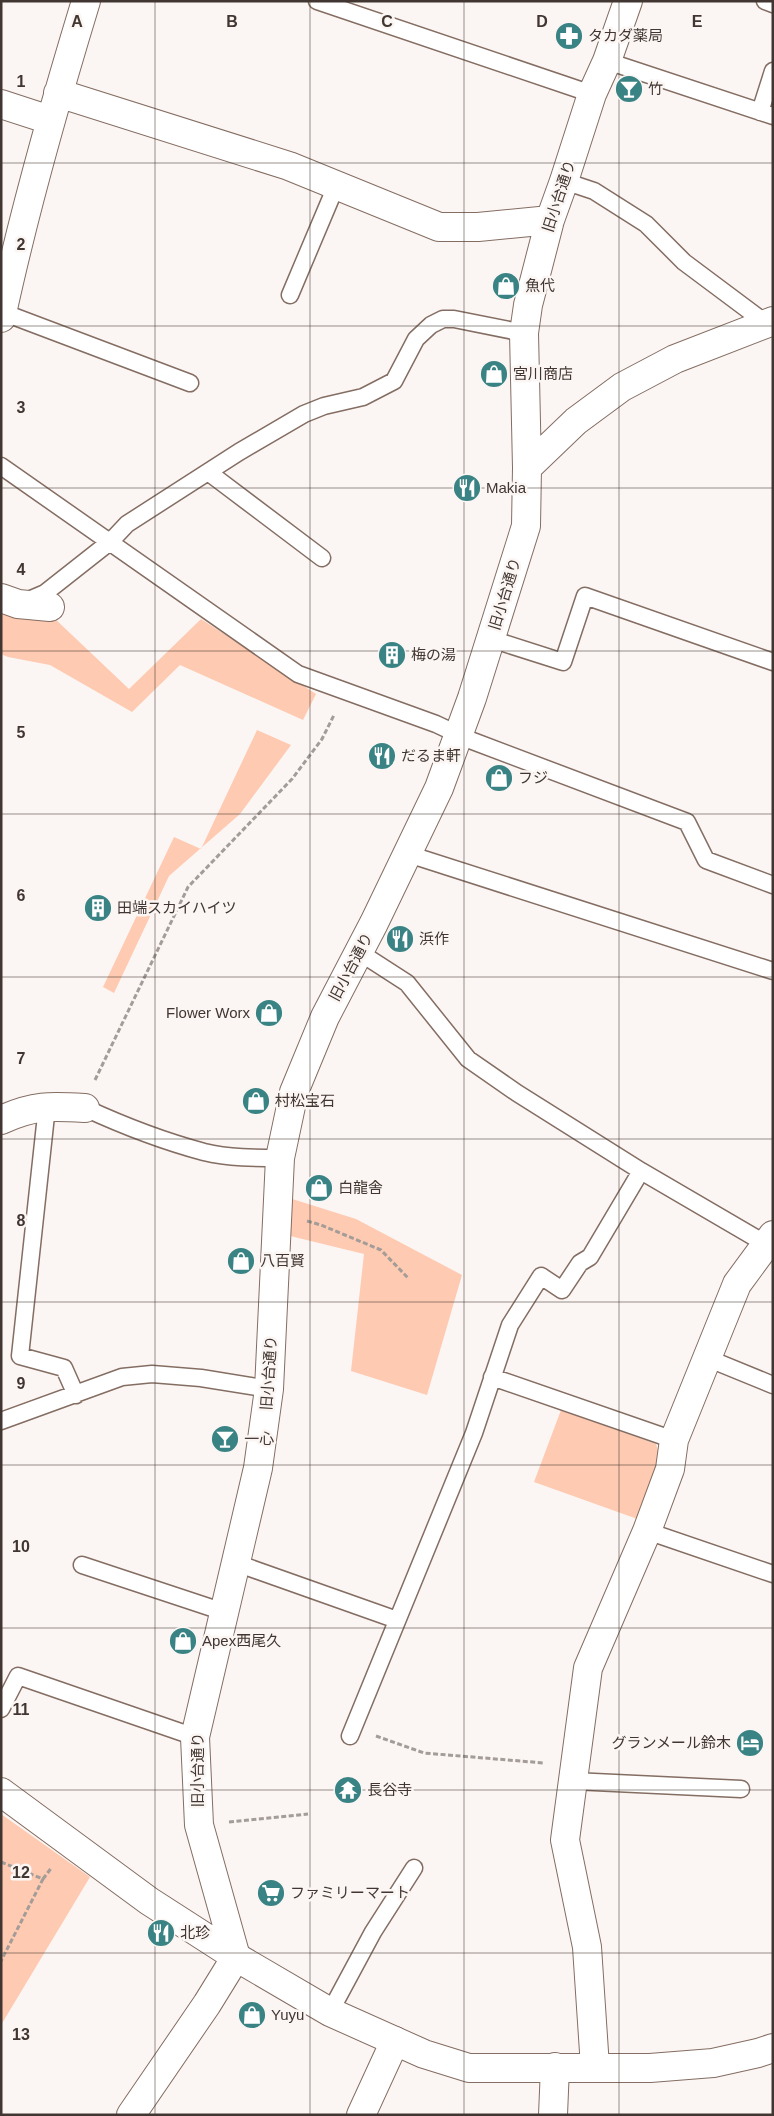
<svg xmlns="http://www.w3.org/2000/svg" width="774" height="2116" font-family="Arial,'Noto Sans JP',sans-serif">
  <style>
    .green { fill: #fecab1 }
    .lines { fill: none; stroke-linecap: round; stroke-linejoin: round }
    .lane-casing { stroke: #846d62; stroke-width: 19 }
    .street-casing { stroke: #846d62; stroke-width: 30 }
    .secondary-casing { stroke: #846d62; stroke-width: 30 }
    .path { stroke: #a39c98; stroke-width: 3; stroke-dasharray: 5 2.5; stroke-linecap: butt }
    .lane { stroke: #fff; stroke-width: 16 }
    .street { stroke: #fff; stroke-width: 28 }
    .secondary { stroke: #fff; stroke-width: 28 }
    .grid { fill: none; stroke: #413631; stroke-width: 1; stroke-opacity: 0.55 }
    .labels { text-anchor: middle; stroke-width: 5; stroke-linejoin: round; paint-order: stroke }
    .poi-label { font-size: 15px; fill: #413631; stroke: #fbf6f3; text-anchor: start }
    .street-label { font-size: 15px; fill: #413631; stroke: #fbf6f3 }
    .grid-label { font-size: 16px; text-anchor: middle; font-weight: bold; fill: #413631; stroke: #fbf6f3; stroke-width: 5; stroke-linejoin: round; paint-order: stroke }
  </style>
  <rect width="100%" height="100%" fill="#fbf6f3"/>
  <path class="green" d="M1 605 52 616 129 689 201 619 316 694 303 720 180 665 132 712 50 665 8 657 1 654Z
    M257 730 291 745 240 814 169 876 114 993 103 987 174 837 201 849Z
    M286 1197 356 1219 462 1275 427 1395 351 1371 364 1254 282 1234Z
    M561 1410 656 1444 663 1466 643 1521 534 1482Z
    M1 1814 90 1877 1 2025Z"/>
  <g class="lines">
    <defs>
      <path id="lane" d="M317 1 592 94
        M765 1 773 4
        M607 61 773 116
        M760 112 773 71
        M564 181 594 191 646 224 684 262 767 324
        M290 295 336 186
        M2 312 190 383
        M1 466 298 674 436 724 470 740 687 822 706 860 773 885
        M208 472 322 558
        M24 602 45 593 111 541 127 524 239 452 304 414 324 406 363 397 394 381 416 339 431 325 443 319H454L524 333
        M491 639 563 662 585 596 773 662
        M408 854 773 971
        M359 952 407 983 468 1059 517 1093 641 1171 766 1244
        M47 1106 20 1356 64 1368 76 1395
        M85 1108C124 1126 163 1141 204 1152 229 1158 255 1158 280 1158
        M707 1358 773 1385
        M492 1377 674 1440
        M1 1421 122 1377 152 1374 201 1378 269 1389
        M647 1531 773 1574
        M236 1563 397 1620
        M82 1565 224 1612
        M1 1709 18 1676 195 1737
        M350 1736 474 1433 510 1325 541 1276 562 1290 580 1263 590 1257 641 1171
        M573 1781 741 1789
        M330 2012 373 1932 414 1868"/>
      <path id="street" d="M58 93 289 166 439 227H478L550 220
        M1 104 50 120
        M1 318C24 211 54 106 86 1
        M527 468 576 421 622 387 675 359 773 321
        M1 598 18 604 50 607
        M1 1120C34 1105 50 1106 85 1108
        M1 1792 149 1901 236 1957
        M236 1957 199 1825 195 1737 258 1468 269 1389 280 1158 294 1092 325 1017 374 923 439 788 472 698 526 526 527 468 524 333 528 305 550 220 564 181 592 94 607 61 628 1
        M595 2067 587 1947 565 1840 588 1668 647 1531 670 1469 674 1440 737 1284 773 1235
        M131 2115 207 2004 236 1957
        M361 2115 395 2041
        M553 2115 555 2067"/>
      <path id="secondary" d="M236 1957 330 2012 424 2054 469 2068H650L713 2063 758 2053 773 2048"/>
    </defs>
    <use href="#lane" class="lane-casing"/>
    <use href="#street" class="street-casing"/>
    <use href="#secondary" class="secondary-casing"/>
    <path class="path" d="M95 1080 188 887 292 779 322 739 334 715
      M307 1221 321 1225 381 1250 409 1279
      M376 1736 424 1753 544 1763
      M229 1822 308 1814
      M1 1862 43 1879 1 1961
      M43 1879 52 1867"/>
    <use href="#lane" class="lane"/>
    <use href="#street" class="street"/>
    <use href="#secondary" class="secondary"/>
  </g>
  <path class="grid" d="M155 1V2115M310 1V2115M464 1V2115M619 1V2115M1 163H773M1 326H773M1 488H773M1 651H773M1 814H773M1 977H773M1 1139H773M1 1302H773M1 1465H773M1 1628H773M1 1790H773M1 1953H773"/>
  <defs>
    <symbol id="pharmacy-disc" viewBox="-11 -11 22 22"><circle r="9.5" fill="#3a8384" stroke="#fbf6f3"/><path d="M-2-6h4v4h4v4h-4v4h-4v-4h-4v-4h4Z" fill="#fff"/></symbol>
    <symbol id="bar-disc" viewBox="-11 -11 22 22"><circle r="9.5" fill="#3a8384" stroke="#fbf6f3"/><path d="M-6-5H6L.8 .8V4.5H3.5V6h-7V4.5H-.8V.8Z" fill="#fff"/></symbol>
    <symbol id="shop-disc" viewBox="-11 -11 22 22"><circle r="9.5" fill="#3a8384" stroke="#fbf6f3"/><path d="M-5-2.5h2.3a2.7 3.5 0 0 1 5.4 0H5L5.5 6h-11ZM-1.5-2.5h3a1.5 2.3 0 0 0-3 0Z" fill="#fff"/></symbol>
    <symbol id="restaurant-disc" viewBox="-11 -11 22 22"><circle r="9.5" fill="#3a8384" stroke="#fbf6f3"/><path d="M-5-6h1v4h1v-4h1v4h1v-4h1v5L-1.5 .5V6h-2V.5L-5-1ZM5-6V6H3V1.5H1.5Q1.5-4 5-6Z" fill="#fff"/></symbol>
    <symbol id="building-disc" viewBox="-11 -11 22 22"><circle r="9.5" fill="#3a8384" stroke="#fbf6f3"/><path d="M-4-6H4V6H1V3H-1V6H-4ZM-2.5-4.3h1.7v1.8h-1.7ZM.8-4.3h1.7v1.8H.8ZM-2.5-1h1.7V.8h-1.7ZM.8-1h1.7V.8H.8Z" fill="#fff"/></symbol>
    <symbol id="hotel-disc" viewBox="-11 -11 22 22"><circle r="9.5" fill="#3a8384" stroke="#fbf6f3"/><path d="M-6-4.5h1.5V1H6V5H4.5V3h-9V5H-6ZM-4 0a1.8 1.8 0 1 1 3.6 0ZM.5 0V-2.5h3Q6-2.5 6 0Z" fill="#fff"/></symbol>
    <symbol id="temple-disc" viewBox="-11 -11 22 22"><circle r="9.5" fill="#3a8384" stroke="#fbf6f3"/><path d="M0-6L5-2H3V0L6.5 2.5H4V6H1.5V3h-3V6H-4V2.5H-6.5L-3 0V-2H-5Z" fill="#fff"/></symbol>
    <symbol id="supermarket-disc" viewBox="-11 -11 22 22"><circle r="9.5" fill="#3a8384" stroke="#fbf6f3"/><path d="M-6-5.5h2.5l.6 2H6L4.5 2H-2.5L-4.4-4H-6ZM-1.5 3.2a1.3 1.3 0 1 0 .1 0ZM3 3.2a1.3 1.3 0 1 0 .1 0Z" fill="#fff"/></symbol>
  </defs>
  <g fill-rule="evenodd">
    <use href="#pharmacy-disc" x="553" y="20" width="32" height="32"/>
    <use href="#bar-disc" x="613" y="73" width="32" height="32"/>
    <use href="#shop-disc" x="490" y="270" width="32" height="32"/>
    <use href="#shop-disc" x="478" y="358" width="32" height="32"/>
    <use href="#restaurant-disc" x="451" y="472" width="32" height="32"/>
    <use href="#building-disc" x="376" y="639" width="32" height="32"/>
    <use href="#restaurant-disc" x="366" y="740" width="32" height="32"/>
    <use href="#shop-disc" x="483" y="762" width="32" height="32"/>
    <use href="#building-disc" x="82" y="892" width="32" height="32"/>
    <use href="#restaurant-disc" x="384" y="923" width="32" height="32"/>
    <use href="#shop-disc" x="253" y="997" width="32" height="32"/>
    <use href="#shop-disc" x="240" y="1085" width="32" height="32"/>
    <use href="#shop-disc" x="303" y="1172" width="32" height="32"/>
    <use href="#shop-disc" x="225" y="1245" width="32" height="32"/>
    <use href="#bar-disc" x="209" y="1423" width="32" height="32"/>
    <use href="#shop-disc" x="167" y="1625" width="32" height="32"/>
    <use href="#hotel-disc" x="734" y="1727" width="32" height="32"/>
    <use href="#temple-disc" x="332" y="1774" width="32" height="32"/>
    <use href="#supermarket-disc" x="255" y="1877" width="32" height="32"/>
    <use href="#restaurant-disc" x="145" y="1917" width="32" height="32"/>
    <use href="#shop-disc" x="236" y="1999" width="32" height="32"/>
  </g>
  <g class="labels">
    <g class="poi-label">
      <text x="588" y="41">タカダ薬局</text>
      <text x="648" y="94">竹</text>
      <text x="525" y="291">魚代</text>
      <text x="513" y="379">宮川商店</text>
      <text x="486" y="493">Makia</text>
      <text x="411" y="660">梅の湯</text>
      <text x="401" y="761">だるま軒</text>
      <text x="518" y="783">フジ</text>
      <text x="117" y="913">田端スカイハイツ</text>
      <text x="419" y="944">浜作</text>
      <text x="250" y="1018" text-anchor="end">Flower Worx</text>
      <text x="275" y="1106">村松宝石</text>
      <text x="338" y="1193">白龍舎</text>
      <text x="260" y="1266">八百賢</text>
      <text x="244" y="1444">一心</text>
      <text x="202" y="1646">Apex西尾久</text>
      <text x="731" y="1748" text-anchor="end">グランメール鈴木</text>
      <text x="367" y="1795">長谷寺</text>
      <text x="290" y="1898">ファミリーマート</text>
      <text x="180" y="1938">北珍</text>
      <text x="271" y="2020">Yuyu</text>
    </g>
    <g class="street-label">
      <text transform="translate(559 196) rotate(-72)" y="5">旧小台通り</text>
      <text transform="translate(505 594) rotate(-73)" y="5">旧小台通り</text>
      <text transform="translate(351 967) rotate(-62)" y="5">旧小台通り</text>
      <text transform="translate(269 1373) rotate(-86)" y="5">旧小台通り</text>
      <text transform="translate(198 1770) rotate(-90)" y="5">旧小台通り</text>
    </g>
  </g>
  <g class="grid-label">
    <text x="77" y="27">A</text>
    <text x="232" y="27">B</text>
    <text x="387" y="27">C</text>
    <text x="542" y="27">D</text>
    <text x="697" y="27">E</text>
    <text x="21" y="87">1</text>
    <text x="21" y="250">2</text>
    <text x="21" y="413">3</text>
    <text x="21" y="575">4</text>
    <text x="21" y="738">5</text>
    <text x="21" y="901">6</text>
    <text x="21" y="1064">7</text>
    <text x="21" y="1226">8</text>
    <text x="21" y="1389">9</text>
    <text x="21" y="1552">10</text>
    <text x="21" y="1715">11</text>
    <text x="21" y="1878">12</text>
    <text x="21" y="2040">13</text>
  </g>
  <rect width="774" height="2116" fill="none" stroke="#413631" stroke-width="5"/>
</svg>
